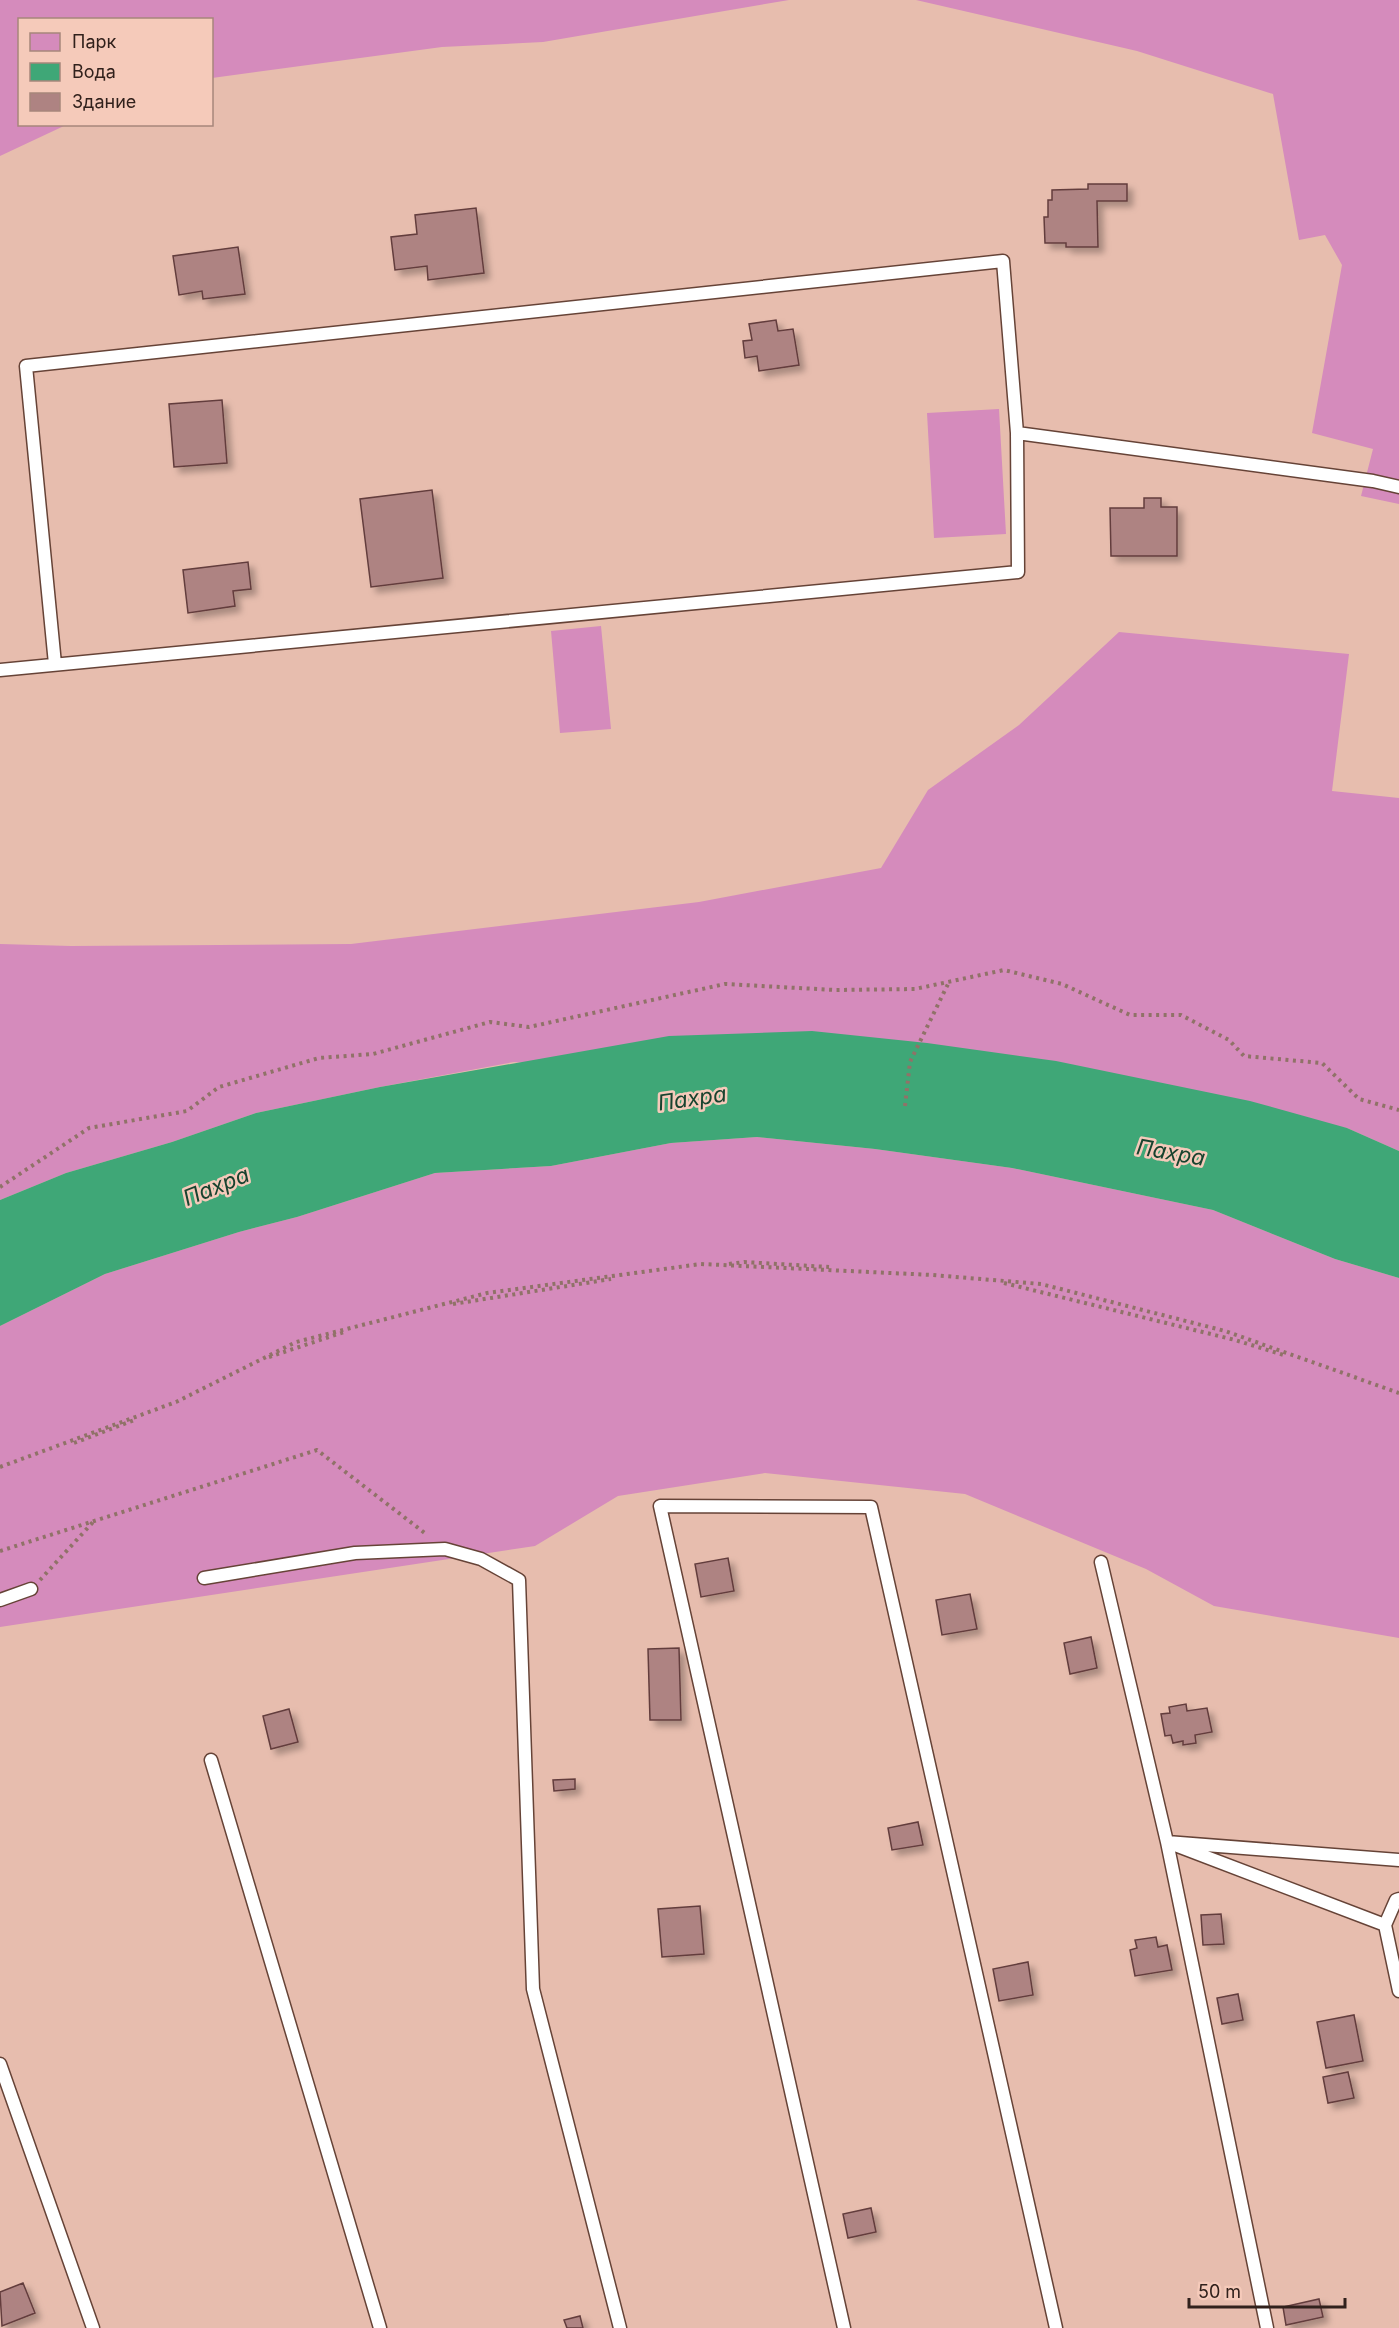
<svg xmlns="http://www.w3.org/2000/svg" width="1399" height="2328" font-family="Inter,sans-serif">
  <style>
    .green { fill: #d58bbc }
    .water { fill: #3fa777 }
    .building { fill: #ae8382; stroke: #633d3d; stroke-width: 1.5; filter: url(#shadow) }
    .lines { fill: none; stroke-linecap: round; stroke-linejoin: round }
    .service-casing { stroke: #664337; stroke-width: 15 }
    .path { stroke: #907268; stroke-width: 4; stroke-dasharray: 3 4.5; stroke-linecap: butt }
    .service { stroke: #fff; stroke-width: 12 }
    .labels { text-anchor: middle; stroke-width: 5; stroke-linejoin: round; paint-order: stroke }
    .water-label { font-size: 22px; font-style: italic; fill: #18432f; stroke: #f5caba }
  </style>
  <defs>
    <filter id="shadow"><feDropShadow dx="5.5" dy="5.5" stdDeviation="3" flood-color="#0004"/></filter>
  </defs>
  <rect width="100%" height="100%" fill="#e7bdae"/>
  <path class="green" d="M0 0H789L543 42 442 47 212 78V20H20V124L66 125 0 156Z
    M916 0H1399V504L1361 496 1373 449 1312 433 1342 265 1325 235 1299 240 1273 94 1137 51Z
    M999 409 1006 534 934 538 927 413Z
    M601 626 611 729 560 733 551 631Z
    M1119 632 1349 654 1332 791 1399 798V1151L1347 1128 514 1062 380 1087 256 1113 172 1142 66 1173 0 1200V944L71 946 351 944 699 902 881 868 928 790 1019 725Z
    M757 1137 875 1149 1012 1168 1213 1210 1335 1259 1399 1278V1638L1214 1606 1146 1569 965 1494 765 1473 618 1496 535 1546 0 1627V1326L105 1274 239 1232 297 1217 435 1173 551 1166 671 1143Z"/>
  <path class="water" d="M812 1031 927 1043 1056 1061 1250 1101 1347 1128 1399 1151V1278L1335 1259 1213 1210 1012 1168 875 1149 757 1137 671 1143 551 1166 435 1173 297 1217 239 1232 105 1274 0 1326V1200L66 1173 172 1142 256 1113 380 1087 669 1036Z"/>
  <path class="building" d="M1088 184H1127V201H1097L1098 247H1066V243H1045L1044 217H1048V200H1052V190L1088 189Z
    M476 208 484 273 428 280 427 266 395 270 391 237 417 234 415 215Z
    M238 247 245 294 203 299 202 291 179 295 173 256Z
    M776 320 778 331 793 329 799 365 759 371 757 356 745 358 743 341 752 340 749 324Z
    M222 400 227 463 174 467 169 404Z
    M432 490 443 578 371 587 360 499Z
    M1144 498H1161V507H1177V556H1111L1110 508H1144Z
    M248 562 251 589 233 591 235 606 188 613 183 570Z
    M728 1558 734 1591 701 1597 695 1564Z
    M970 1594 977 1629 942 1635 936 1600Z
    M1091 1637 1097 1668 1070 1674 1064 1643Z
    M679 1648 681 1720H650L648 1649Z
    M1186 1704 1187 1711 1207 1708 1212 1732 1195 1735 1196 1743 1183 1745V1741L1173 1743 1171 1735 1165 1736 1161 1714 1170 1713 1169 1707Z
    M289 1709 298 1742 271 1749 263 1716Z
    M575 1779V1789L554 1791 553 1780Z
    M918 1822 923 1845 892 1850 888 1828Z
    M700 1906 704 1954 662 1957 658 1909Z
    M1221 1914 1224 1944 1203 1945 1201 1915Z
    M1156 1937 1158 1947 1167 1945 1172 1970 1135 1976 1130 1950 1137 1948 1135 1940Z
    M1028 1962 1033 1995 999 2001 993 1969Z
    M1238 1994 1243 2020 1222 2024 1217 1998Z
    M1354 2015 1363 2061 1326 2068 1317 2022Z
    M1348 2072 1354 2098 1328 2103 1323 2077Z
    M871 2208 876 2232 848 2238 843 2214Z
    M23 2283 35 2313 2 2326 0 2292Z
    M1319 2299 1323 2317 1286 2325 1283 2307Z
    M580 2316 583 2328H567L564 2320Z"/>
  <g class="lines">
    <defs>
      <path id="service" d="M1017 433 1373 481 1399 487
        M0 670 1018 572 1017 433 1003 261 26 366 55 664
        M1101 1562 1167 1842 1399 1860
        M204 1578 355 1553 445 1549 481 1559 519 1580 533 1989 620 2328
        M0 1600 31 1589
        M211 1760 380 2328
        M1399 1899 1396 1900 1385 1925 1399 1991
        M0 2064 93 2328
        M844 2328 660 1506 871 1507 1056 2328
        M1267 2328 1167 1842 1385 1925"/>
    </defs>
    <use href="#service" class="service-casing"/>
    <path class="path" d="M905 1106 910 1062 949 982
      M0 1187 89 1128 187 1111 219 1087 319 1058 373 1054 490 1022 529 1027 725 984 835 990 915 989 1004 970 1062 984 1130 1015H1181L1229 1040 1244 1056 1322 1063 1359 1099 1399 1110
      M729 1264 744 1262 829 1267
      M1004 1283 1235 1340 1287 1356
      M453 1304 611 1279
      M269 1357 344 1332
      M74 1443 137 1419
      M0 1467 176 1402 296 1342 487 1293 701 1264 933 1275 1041 1284 1225 1331 1399 1393
      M0 1551 317 1450 426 1534
      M40 1580 94 1521"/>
    <use href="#service" class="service"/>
  </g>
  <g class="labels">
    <g class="water-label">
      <text transform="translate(692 1098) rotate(-8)" y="8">Пахра</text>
      <text transform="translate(1171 1152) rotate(10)" y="8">Пахра</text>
      <text transform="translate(216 1186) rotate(-22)" y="8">Пахра</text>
    </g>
  </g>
  <rect x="18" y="18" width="195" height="108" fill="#f5caba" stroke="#a7867b" stroke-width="1.5"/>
  <rect x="30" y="33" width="30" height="18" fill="#d58bbc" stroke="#a7867b" stroke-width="1.5"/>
  <text x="72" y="48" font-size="18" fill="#31211c">Парк</text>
  <rect x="30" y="63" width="30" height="18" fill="#3fa777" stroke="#a7867b" stroke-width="1.5"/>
  <text x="72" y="78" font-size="18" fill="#31211c">Вода</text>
  <rect x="30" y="93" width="30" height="18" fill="#ae8382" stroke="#a7867b" stroke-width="1.5"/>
  <text x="72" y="108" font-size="18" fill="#31211c">Здание</text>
  <path d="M1189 2298v9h156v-9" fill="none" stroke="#31211c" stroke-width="3"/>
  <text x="1198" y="2298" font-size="18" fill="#31211c" stroke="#f5caba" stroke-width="4.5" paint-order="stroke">50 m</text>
</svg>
